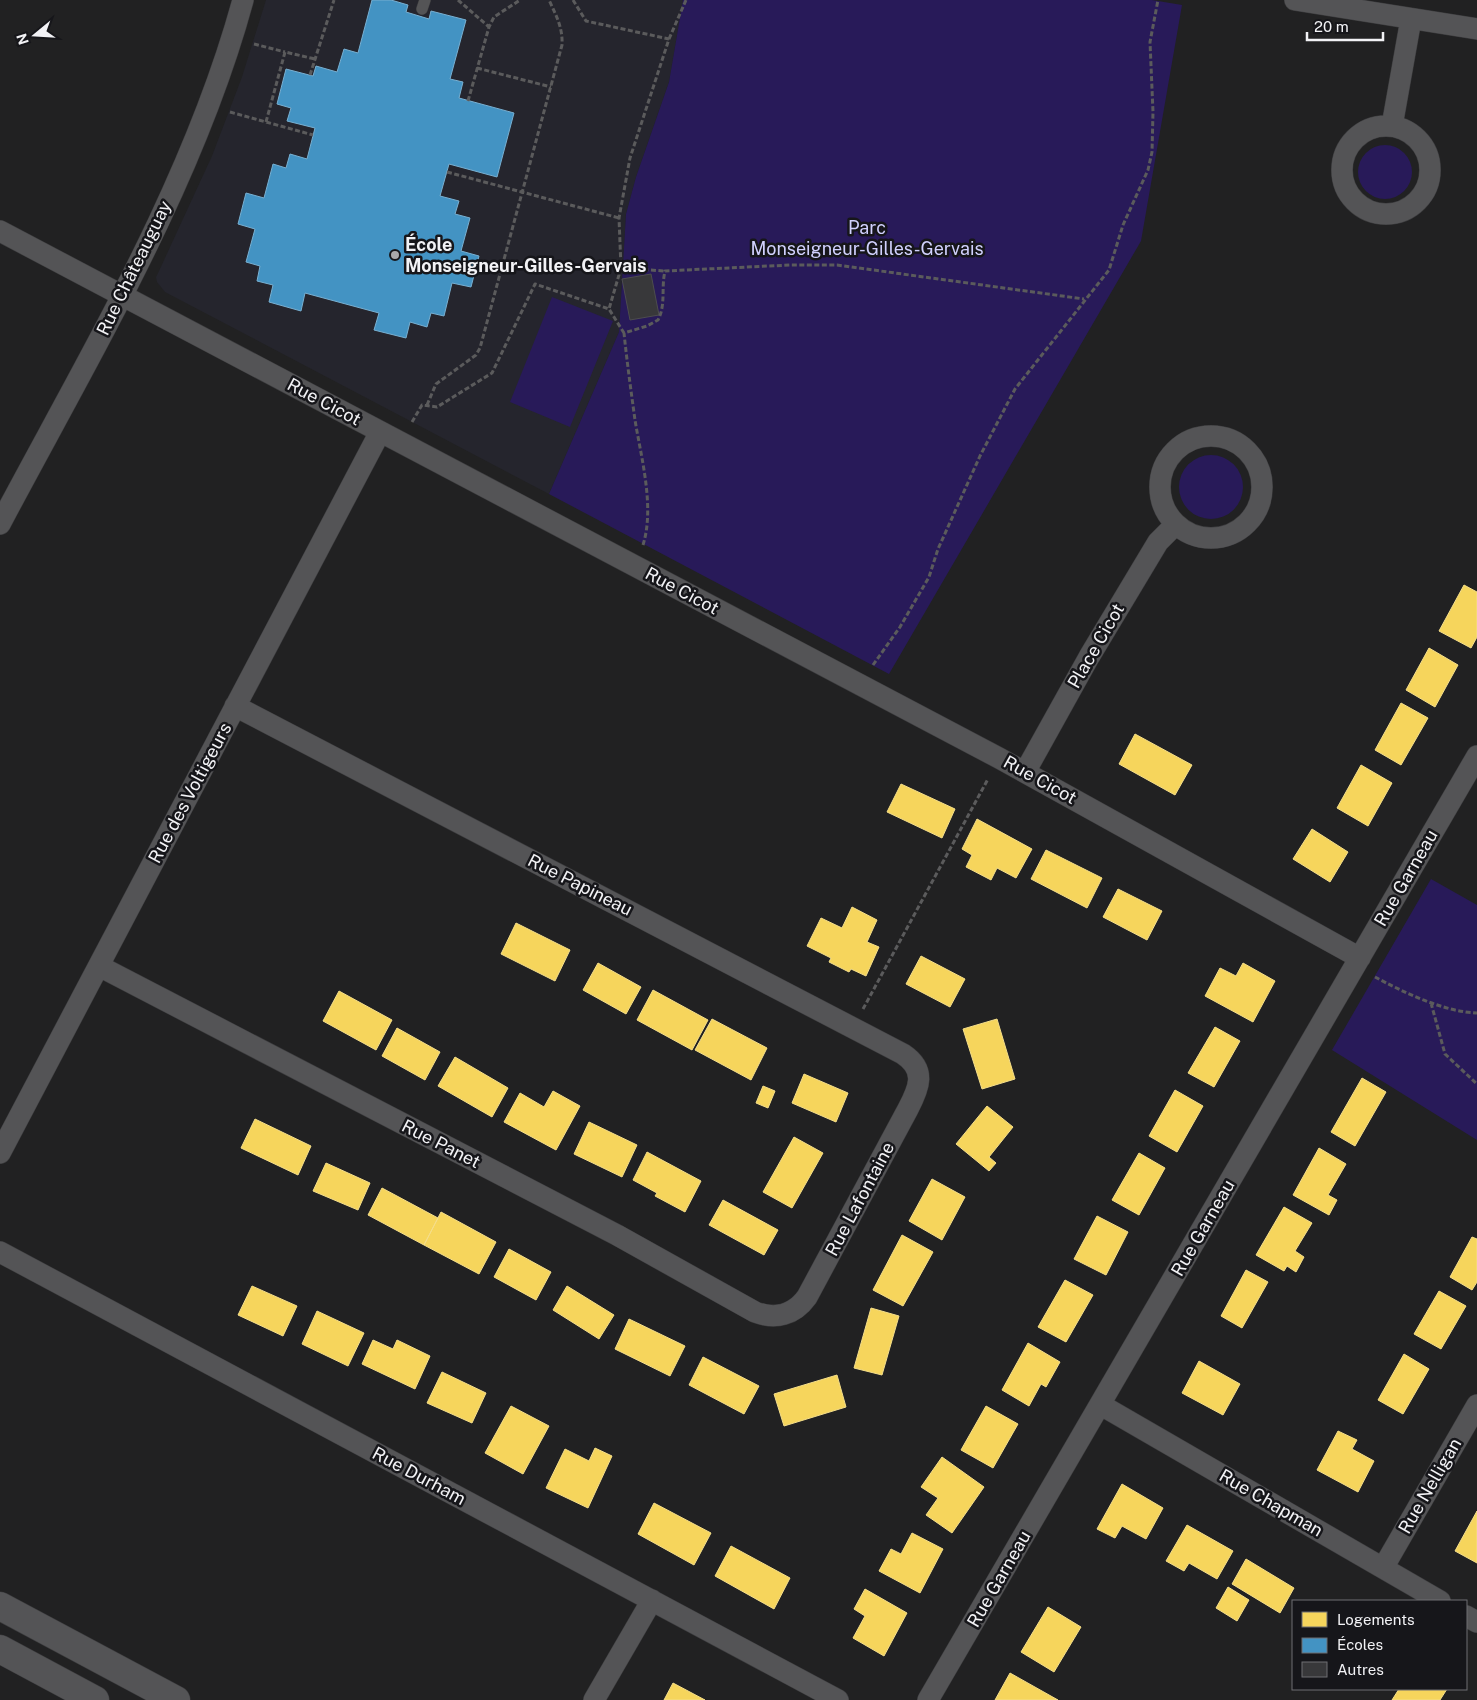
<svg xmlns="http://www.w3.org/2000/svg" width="1477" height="1700" font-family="'Public Sans',sans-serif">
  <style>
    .built { fill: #25252d }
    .green { fill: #281a59 }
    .homes { fill: #f6d55c; stroke: #f5de8a }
    .schools { fill: #4393c3; stroke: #78b0d2 }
    .building { fill: #38383a; stroke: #4d4d4e }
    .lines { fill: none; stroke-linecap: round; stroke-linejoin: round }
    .service-casing { stroke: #3c3c3e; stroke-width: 12 }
    .minor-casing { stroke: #3c3c3e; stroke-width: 22 }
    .tertiary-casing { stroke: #3c3c3e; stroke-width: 29 }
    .path { stroke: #5b5b5c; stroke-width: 3; stroke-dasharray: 5 2.5; stroke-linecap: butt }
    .service { stroke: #545456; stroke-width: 11 }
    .minor { stroke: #545456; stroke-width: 21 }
    .tertiary { stroke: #545456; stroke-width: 28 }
    .poi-dot { fill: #a9a9ab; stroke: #16161a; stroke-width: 2 }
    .labels { text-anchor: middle; stroke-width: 5; stroke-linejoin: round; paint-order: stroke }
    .park-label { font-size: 18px; fill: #d1d1fe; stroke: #16161a }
    .poi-label { font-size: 18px; font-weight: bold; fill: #f2f2f5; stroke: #16161a; text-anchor: start }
    .street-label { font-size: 18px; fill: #f2f2f5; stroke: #16161a }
  </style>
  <rect width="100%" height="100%" fill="#212122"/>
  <path class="built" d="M266 0H683L669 82 636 177 626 214 619 332 549 494 165 292 157 282 156 277 159 271 212 156 242 77Z"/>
  <path class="green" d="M683 0H1152L1182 5 1141 241 889 674 549 494 619 332 626 214 636 177 669 82Z
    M1358 172a27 27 0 1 1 54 0a27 27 0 1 1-54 0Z
    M552 297 613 321 570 427 510 402Z
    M1179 487a32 32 0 1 1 64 0a32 32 0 1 1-64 0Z
    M1431 879 1477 905V1140L1332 1050Z"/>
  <path class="homes" d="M1464 585 1477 592V637L1471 648 1439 631Z
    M1429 648 1458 665 1435 707 1406 690Z
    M1401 703 1428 718 1401 765 1375 750Z
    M1135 734 1192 765 1175 795 1119 764Z
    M1361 765 1392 783 1368 826 1337 808Z
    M901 784 955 809 942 838 887 812Z
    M977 819 1032 849 1016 878 997 868 991 880 966 867 972 855 962 849Z
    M1312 829 1348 852 1330 882 1293 859Z
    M1046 850 1102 878 1087 908 1031 879Z
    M1118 889 1162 911 1147 940 1103 917Z
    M852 907 877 920 867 942 879 947 866 976 851 969 849 972 829 962 831 958 807 946 821 918 842 928Z
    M516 923 570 950 555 981 501 954Z
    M921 956 965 979 950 1007 906 984Z
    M598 963 641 987 626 1014 583 990Z
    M1243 963 1275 981 1253 1022 1205 996 1220 968 1236 976Z
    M653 990 708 1020 692 1050 637 1020Z
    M339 991 392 1020 376 1050 323 1021Z
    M712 1019 767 1048 751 1080 695 1050Z
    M997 1019 1015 1079 982 1089 963 1029Z
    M1215 1027 1240 1041 1214 1087 1188 1073Z
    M397 1028 440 1052 425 1080 382 1056Z
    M455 1057 508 1088 492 1117 438 1086Z
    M804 1074 848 1093 836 1122 792 1103Z
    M1362 1078 1386 1092 1355 1146 1331 1132Z
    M763 1086 775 1091 768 1108 756 1103Z
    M1175 1090 1203 1106 1177 1152 1149 1136Z
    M553 1091 580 1106 556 1150 504 1122 520 1093 544 1107Z
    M987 1106 1013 1127 989 1157 996 1163 989 1171 956 1144Z
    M255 1119 311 1146 298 1175 241 1148Z
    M589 1122 637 1145 622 1177 574 1154Z
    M794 1137 823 1153 792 1208 763 1192Z
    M1319 1148 1346 1164 1328 1195 1337 1200 1329 1215 1293 1195Z
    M647 1152 701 1181 685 1212 655 1196 657 1193 633 1180Z
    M1139 1153 1165 1168 1139 1215 1112 1200Z
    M326 1163 370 1183 358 1210 313 1191Z
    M932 1179 965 1197 942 1240 909 1221Z
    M382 1188 438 1218 424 1245 368 1215Z
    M723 1200 778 1230 764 1255 709 1225Z
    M1284 1207 1312 1223 1295 1251 1304 1257 1296 1272 1287 1266 1284 1271 1256 1255Z
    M441 1212 496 1242 479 1274 424 1245Z
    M1097 1216 1128 1232 1106 1275 1074 1259Z
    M902 1235 933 1252 903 1306 873 1290Z
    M1472 1237 1477 1239V1282L1472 1290 1450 1277Z
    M509 1249 551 1272 536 1300 494 1277Z
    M1246 1270 1268 1282 1242 1328 1221 1316Z
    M1065 1280 1093 1295 1066 1342 1038 1327Z
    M252 1286 297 1306 283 1336 238 1315Z
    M567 1286 614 1315 599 1339 553 1310Z
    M1439 1291 1466 1306 1441 1349 1414 1334Z
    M871 1308 899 1316 882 1375 854 1368Z
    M317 1311 364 1333 348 1366 302 1344Z
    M629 1319 685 1346 670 1376 615 1349Z
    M373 1340 393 1349 397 1340 430 1356 415 1389 362 1364Z
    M1028 1343 1060 1362 1046 1387 1041 1384 1029 1406 1002 1390Z
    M1404 1354 1429 1369 1403 1414 1378 1400Z
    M703 1357 759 1386 744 1414 689 1385Z
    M1199 1361 1240 1384 1223 1415 1182 1393Z
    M442 1372 486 1393 472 1423 427 1403Z
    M837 1375 846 1407 784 1426 774 1394Z
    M511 1406 549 1426 523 1474 485 1453Z
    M986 1406 1018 1424 993 1468 961 1450Z
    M1338 1431 1357 1440 1352 1449 1374 1461 1358 1492 1317 1470Z
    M595 1448 612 1456 588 1508 546 1488 565 1449 589 1461Z
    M942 1457 984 1487 952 1533 926 1515 938 1498 921 1487Z
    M1122 1484 1163 1508 1146 1539 1122 1526 1115 1538 1097 1529Z
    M654 1503 711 1533 694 1565 638 1534Z
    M1477 1511V1563L1455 1551Z
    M1187 1525 1233 1551 1217 1579 1189 1563 1184 1571 1166 1561Z
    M912 1533 943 1549 920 1593 879 1571 891 1549 901 1554Z
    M731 1546 790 1578 774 1609 715 1576Z
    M1246 1559 1294 1588 1280 1613 1232 1584Z
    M1228 1587 1249 1600 1237 1621 1216 1608Z
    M865 1589 907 1613 884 1656 853 1638 865 1616 854 1609Z
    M1048 1607 1081 1627 1054 1672 1021 1652Z
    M1010 1673 1058 1700H995Z
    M673 1683 705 1700H664Z
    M1399 1689H1447L1440 1700H1392Z"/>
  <path class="schools" d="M372 0H391L408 5 406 12 429 19 431 11 466 20 450 79 463 82 459 98 514 113 497 177 449 164 440 196 459 201 455 214 470 218 461 251 479 256 471 287 452 283 444 316 431 313 427 327 410 322 406 338 374 330 379 313 305 293 301 311 269 302 273 285 257 281 260 266 246 262 255 229 238 224 246 193 264 198 273 164 286 168 290 154 307 159 315 128 287 121 291 108 277 104 286 69 313 76 316 66 337 72 344 49 358 53Z"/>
  <path class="building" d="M651 274 659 315 630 320 622 279Z"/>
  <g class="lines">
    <defs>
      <path id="service" d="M422 9 425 0"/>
      <path id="minor" d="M1295 0 1477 29
        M1342 170a44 44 0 1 1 88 0a44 44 0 1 1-88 0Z
        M1392 126 1411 19
        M0 231 999 758 1360 958
        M1160 487a51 51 0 1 1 102 0a51 51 0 1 1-102 0Z
        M0 524C89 356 193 184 243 0
        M1025 772 1089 657 1158 542 1175 525
        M99 966 617 1235 755 1312C776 1320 794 1315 807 1297L908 1109C919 1088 927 1070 903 1054L235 706
        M0 1153 380 432
        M0 1252 838 1700
        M1101 1405 1440 1601
        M1383 1568 1477 1405
        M1466 1616 1477 1622
        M594 1700 652 1600
        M928 1700 1477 756"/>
      <path id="tertiary" d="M0 1606 176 1700
        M0 1649 95 1700"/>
    </defs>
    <use href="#service" class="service-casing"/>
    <use href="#minor" class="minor-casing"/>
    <use href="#tertiary" class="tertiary-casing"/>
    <path class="path" d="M458 0 489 27
      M573 0 586 21 669 39 630 158 619 218 621 268 609 309
      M669 39 686 0
      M254 44 285 52
      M477 68 551 87
      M310 75 334 0
      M468 101 489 27 494 17 520 0
      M230 112 313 135
      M266 122 285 52 315 59
      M447 172 619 218
      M621 268 665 271
      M427 405 436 384 476 355 480 348 562 45C563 28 556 15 549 0
      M412 422 422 405 437 407 492 373 535 284 609 309 624 333
      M643 545C655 507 641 457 635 420 631 391 627 362 624 333L647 326 658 320C666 305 661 288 665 271L790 265H837L1084 299
      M873 665 900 627 929 577 938 549 980 456 1015 389 1109 270 1123 225 1148 170 1152 152 1153 112 1150 42 1158 0
      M1375 977C1403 992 1444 1012 1477 1013
      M1431 1003 1445 1054 1477 1084
      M863 1009 988 779"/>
    <use href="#service" class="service"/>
    <use href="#minor" class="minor"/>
    <use href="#tertiary" class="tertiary"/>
  </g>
  <circle class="poi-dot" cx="395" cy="255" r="5"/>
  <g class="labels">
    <g class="park-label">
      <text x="867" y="234">Parc<tspan x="867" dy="21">Monseigneur-Gilles-Gervais</tspan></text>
    </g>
    <g class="poi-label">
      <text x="405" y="251">École<tspan x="405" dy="21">Monseigneur-Gilles-Gervais</tspan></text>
    </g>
    <g class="street-label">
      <text transform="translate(134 268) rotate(-64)" y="6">Rue Châteauguay</text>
      <text transform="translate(324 402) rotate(28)" y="6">Rue Cicot</text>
      <text transform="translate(682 591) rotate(28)" y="6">Rue Cicot</text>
      <text transform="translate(1096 646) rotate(-60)" y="6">Place Cicot</text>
      <text transform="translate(1040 780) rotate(29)" y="6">Rue Cicot</text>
      <text transform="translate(190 793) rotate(-62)" y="6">Rue des Voltigeurs</text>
      <text transform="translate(1406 878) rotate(-60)" y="6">Rue Garneau</text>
      <text transform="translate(580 885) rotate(27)" y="6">Rue Papineau</text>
      <text transform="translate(441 1144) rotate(27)" y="6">Rue Panet</text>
      <text transform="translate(860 1199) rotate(-62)" y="6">Rue Lafontaine</text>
      <text transform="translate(1203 1228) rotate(-60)" y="6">Rue Garneau</text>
      <text transform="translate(419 1476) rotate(28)" y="6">Rue Durham</text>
      <text transform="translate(1430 1486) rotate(-60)" y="6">Rue Nelligan</text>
      <text transform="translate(1271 1503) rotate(30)" y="6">Rue Chapman</text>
      <text transform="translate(999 1579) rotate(-60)" y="6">Rue Garneau</text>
    </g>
  </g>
  <rect x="1292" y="1600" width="175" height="90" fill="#16161a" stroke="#6e6e72"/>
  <rect x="1302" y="1612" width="25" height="15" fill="#f6d55c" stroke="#6e6e72"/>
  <text x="1337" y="1625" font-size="15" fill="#f2f2f5">Logements</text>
  <rect x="1302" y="1638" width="25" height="15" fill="#4393c3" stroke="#6e6e72"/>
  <text x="1337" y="1650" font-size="15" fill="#f2f2f5">Écoles</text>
  <rect x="1302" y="1662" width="25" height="15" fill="#38383a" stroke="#6e6e72"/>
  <text x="1337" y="1675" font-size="15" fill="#f2f2f5">Autres</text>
  <g transform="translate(35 35) rotate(252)" stroke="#16161a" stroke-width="4" paint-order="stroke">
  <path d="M0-4L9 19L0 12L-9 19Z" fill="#f2f2f5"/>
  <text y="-8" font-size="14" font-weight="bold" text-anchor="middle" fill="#f2f2f5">N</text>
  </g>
  <path d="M1307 32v8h76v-8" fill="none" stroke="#f2f2f5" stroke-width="2.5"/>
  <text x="1314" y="32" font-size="15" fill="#f2f2f5" stroke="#16161a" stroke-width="4" paint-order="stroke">20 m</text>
</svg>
